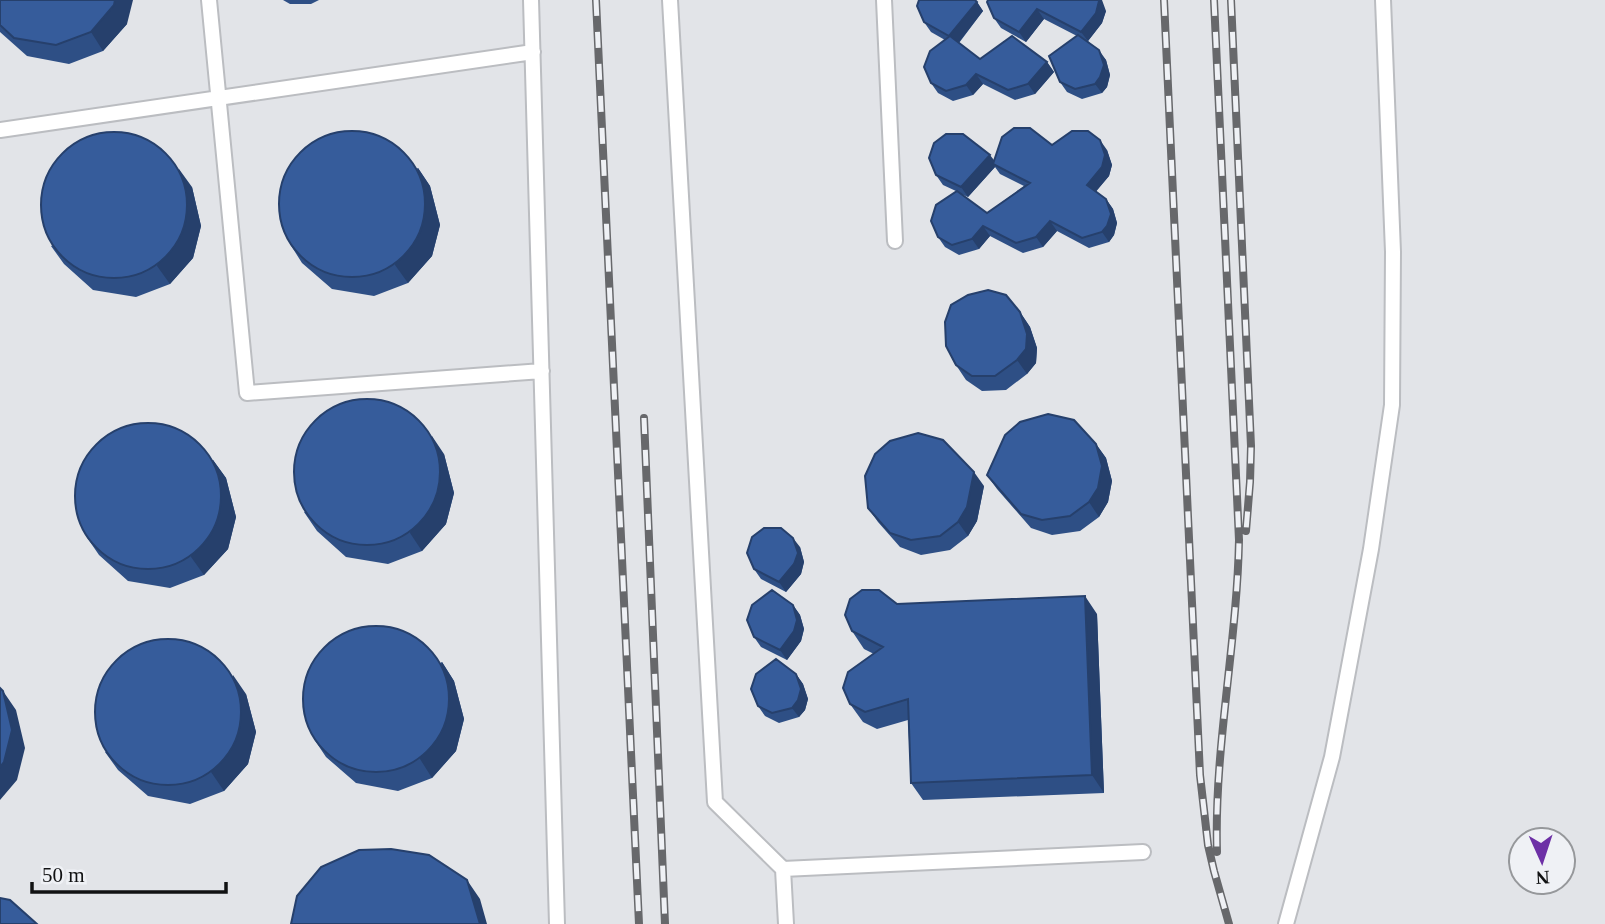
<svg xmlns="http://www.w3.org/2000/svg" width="1605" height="924" font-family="Georgia,serif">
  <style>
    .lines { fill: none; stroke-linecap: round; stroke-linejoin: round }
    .lane-casing { stroke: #bbbdc1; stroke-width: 18 }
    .lane { stroke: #fff; stroke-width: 14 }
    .rail-casing { stroke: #67686b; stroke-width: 8 }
    .rail { stroke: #eff1f5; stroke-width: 5; stroke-dasharray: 16; stroke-linecap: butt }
    .wall { fill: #2e4f85; fill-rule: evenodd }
    .shaded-wall { fill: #26406c }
    .building { fill: #365c9b; stroke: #26406c; stroke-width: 2 }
  </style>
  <rect width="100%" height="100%" fill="#e2e4e8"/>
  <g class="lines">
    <defs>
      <path id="lane" d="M209 0 247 393 542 371
        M531 0 557 924
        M670 0 715 802 783 869 786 924
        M884 0 895 241
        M0 130 533 52
        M783 869 1143 852
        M1286 924 1332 757 1371 549 1392 405 1393 252 1383 0"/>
    </defs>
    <use href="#lane" class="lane-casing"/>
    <use href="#lane" class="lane"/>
    <defs>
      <path id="rail" d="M596 0 639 924
        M1164 0 1200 775 1208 845 1214 871 1229 924
        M1214 0 1239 540C1237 644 1214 748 1217 852
        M1231 0 1251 446 1250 482 1246 531
        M644 418 665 924"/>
    </defs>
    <use href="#rail" class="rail-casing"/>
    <use href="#rail" class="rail"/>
  </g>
  <path class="wall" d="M0 0 127 24 103 51 69 64 27 56 0 32Z
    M283 0H319L311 4H290Z
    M977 2 983 11 959 43 980 59 1047 62 1054 72 1035 94 1015 100 983 84 973 95 953 101 938 93 931 83 945 40 931 32 924 22Z
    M987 2 1106 11 1102 23 1088 41 1106 60 1110 75 1107 87 1102 93 1082 99 1067 92 1060 82 1077 36 1044 19 1026 42 1001 28 994 18Z
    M1052 145 1107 150 1112 165 1109 176 1096 191 1106 199 1113 209 1117 223 1114 235 1109 242 1089 248 1057 231 1043 247 1023 253 990 236 979 249 959 255 945 247 938 237 956 191 943 185 936 175ZM995 167 1000 174 1024 186 987 213 959 193 968 197Z
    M418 168 430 186 440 225 432 256 408 283 374 296 332 289 302 263 290 244Z
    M192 187 201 226 193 258 170 284 136 297 93 290 64 264 51 246Z
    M1020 312 1030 327 1037 348 1036 363 1027 374 1006 390 982 391 966 380 956 365Z
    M1096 444 1106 458 1112 481 1108 502 1099 517 1080 531 1052 535 1031 528 997 489 987 475Z
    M444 454 454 493 446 524 422 551 388 564 346 557 317 531 304 512Z
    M213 460 226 478 236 517 228 549 204 575 170 588 128 581 99 555 86 536Z
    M984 486 977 521 968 536 950 550 921 555 900 547 878 522 868 508Z
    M800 547 804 562 801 574 786 592 761 579 754 569Z
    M897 604 1097 614 1104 793 923 800 911 783 908 720 877 729 863 722 850 704 874 654 864 649 852 631Z
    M793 605 800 615 804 629 801 641 787 660 761 647 754 637Z
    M442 662 454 681 464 719 456 751 432 778 398 791 356 783 326 757 314 739Z
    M796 674 803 684 808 699 805 710 799 717 779 723 765 716 758 706Z
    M246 694 256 732 248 764 224 791 190 804 148 796 118 770 105 752Z"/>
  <path class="shaded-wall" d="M115 0H133L127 24 103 51 91 32Z
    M1098 0H1102L1106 11 1102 23 1088 41 1081 32Z
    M977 2 983 11 956 46 949 36Z
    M1037 9 1044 19 1026 42 1019 32Z
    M1099 50 1106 60 1110 75 1107 87 1102 93 1095 84Z
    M1047 62 1054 72 1035 94 1028 84Z
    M976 74 983 84 973 95 966 85Z
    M1100 140 1107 150 1112 165 1109 176 1094 194 1087 185Z
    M990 155 997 164H993L995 167 968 197 961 187Z
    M418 168 430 186 440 225 432 256 408 283 395 265Z
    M179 169 192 187 201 226 193 258 170 284 157 266Z
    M1106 199 1113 209 1117 223 1114 235 1109 242 1102 232Z
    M1050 221 1057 231 1043 247 1036 237Z
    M983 226 990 236 979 249 972 239Z
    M1020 312 1030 327 1037 348 1036 363 1027 374 1017 360Z
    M432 436 444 454 454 493 446 524 422 551 410 533Z
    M1096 444 1106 458 1112 481 1108 502 1099 517 1089 502Z
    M213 460 226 478 236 517 228 549 204 575 191 557Z
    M974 472 984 486 977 521 968 536 958 522Z
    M793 538 800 547 804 562 801 574 786 592 779 582Z
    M1085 596 1097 614 1104 793 1092 775Z
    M793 605 800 615 804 629 801 641 787 660 780 650Z
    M442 662 454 681 464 719 456 751 432 778 420 759Z
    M796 674 803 684 808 699 805 710 799 717 792 708Z
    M233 675 246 694 256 732 248 764 224 791 211 772Z
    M3 691 16 710 25 748 17 780 0 800V767Z
    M467 880 480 899 487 924H480Z"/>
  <path class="building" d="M0 0H115L114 5 91 32 56 45 14 38 0 25Z
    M919 0H975L977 2 949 36 924 22 917 6Z
    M988 0H1098L1099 1 1096 13 1081 32 1037 9 1019 32 994 18 987 2Z
    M1078 35 1099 50 1104 65 1100 77 1095 84 1075 89 1060 82 1049 56Z
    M950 36 980 59 1012 36 1047 62 1028 84 1008 90 976 74 966 85 946 91 931 83 924 67 930 51Z
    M1014 128H1030L1052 145 1072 131H1088L1100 140 1105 155 1102 167 1087 185 1106 199 1111 214 1107 226 1102 232 1082 238 1050 221 1036 237 1016 243 983 226 972 239 952 245 938 237 931 221 936 205 957 191 987 213 1030 183 993 164 1002 137Z
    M279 204a73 73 0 1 1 146 0a73 73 0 1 1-146 0Z
    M41 205a73 73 0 1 1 146 0a73 73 0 1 1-146 0Z
    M946 134H963L990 155 961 187 936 175 929 158 934 143Z
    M988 290 1006 295 1020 312 1027 334 1026 349 1017 360 995 376H972L956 365 946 346 945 322 951 305 968 295Z
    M294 472a73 73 0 1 1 146 0a73 73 0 1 1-146 0Z
    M1048 414 1074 420 1096 444 1102 466 1098 488 1089 502 1070 516 1042 520 1021 514 987 475 1005 435 1020 422Z
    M75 496a73 73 0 1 1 146 0a73 73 0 1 1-146 0Z
    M918 433 943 440 974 472 967 507 958 522 940 536 911 540 890 533 868 508 865 476 875 454 890 441Z
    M764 528H781L793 538 798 553 794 564 779 582 754 569 747 553 752 537Z
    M772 590 793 605 797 620 794 631 780 650 754 637 747 620 752 605Z
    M862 590H879L897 604 1085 596 1092 775 911 783 908 699 865 712 850 704 843 688 848 672 883 647 852 631 845 615 850 599Z
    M303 699a73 73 0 1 1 146 0a73 73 0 1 1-146 0Z
    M95 712a73 73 0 1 1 146 0a73 73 0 1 1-146 0Z
    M776 659 796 674 801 689 798 700 792 708 772 713 758 706 751 689 756 674Z
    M0 688 3 691 12 730 4 762 0 767Z
    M391 849 429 855 467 880 480 924H291L297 896 321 867 359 850Z
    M0 898 10 900 37 924H0Z"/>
  <g transform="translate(1542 861) rotate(177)"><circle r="33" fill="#eff1f5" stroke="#96989b" stroke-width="2"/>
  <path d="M0-5L12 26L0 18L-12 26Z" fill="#6d30a6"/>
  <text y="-10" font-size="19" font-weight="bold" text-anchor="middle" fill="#111213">N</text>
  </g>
  <path d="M32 882v10h194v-10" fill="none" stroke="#111213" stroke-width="3.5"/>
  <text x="42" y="882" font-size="21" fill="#111213" stroke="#eff1f5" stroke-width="5" paint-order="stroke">50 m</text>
</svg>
